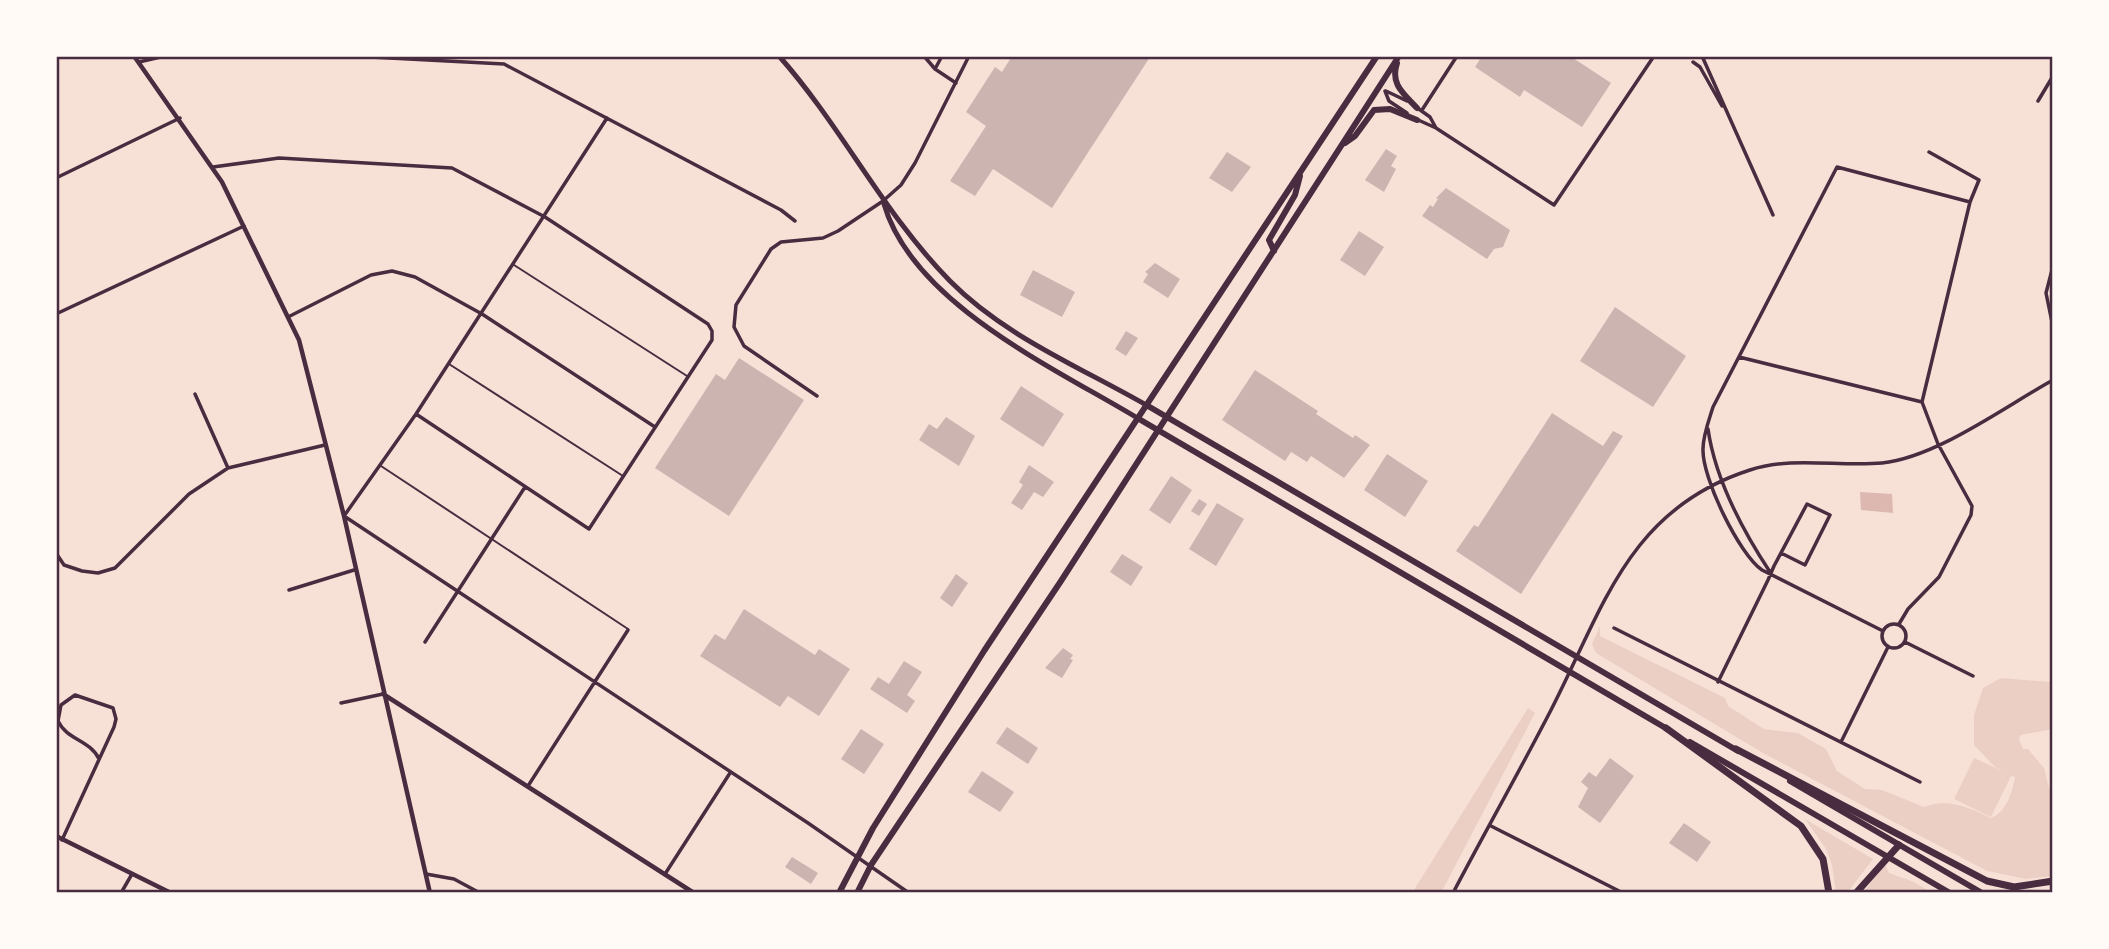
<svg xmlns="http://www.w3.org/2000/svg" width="2109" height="949" font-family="Raleway,sans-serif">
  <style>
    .green { fill: #ebcfc5 }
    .water { fill: #dcb8b0 }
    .building { fill: #ccb4b1 }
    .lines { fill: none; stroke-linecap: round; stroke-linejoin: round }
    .service { stroke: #4a2c40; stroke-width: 2 }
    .minor { stroke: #4a2c40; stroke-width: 3.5 }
    .tertiary { stroke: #4a2c40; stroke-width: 4.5 }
    .secondary { stroke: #4a2c40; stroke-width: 5 }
    .primary { stroke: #4a2c40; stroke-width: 6 }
    .motorway { stroke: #4a2c40; stroke-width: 7 }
    .neatline { fill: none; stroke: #4a2c40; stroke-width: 2.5 }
  </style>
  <rect width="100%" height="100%" fill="#f7e1d7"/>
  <path class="green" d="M1600 626V636L1725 698 1728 706 1764 729 1798 733 1826 749 1837 771 1865 789 1882 790 1924 807C1949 798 1967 807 1991 818 2007 812 2012 792 2015 777L2011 776 1991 817 1954 799 1974 758 2007 773 1995 767 1974 745V715L1983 688 2001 678 2050 682 2053 685V729L2021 735 2019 739 2023 749H2028L2044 768 2049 788 2053 790V876L2026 879 1987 871 1763 753 1596 653 1592 644Z
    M1528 708 1535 713 1441 893H1412Z
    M1805 819 1873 859 1847 893H1836L1832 865 1826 849Z
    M1885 864 1889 873 1914 882 1932 893H1863Z"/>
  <path class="water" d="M1860 492 1892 494 1893 513 1861 510Z"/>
  <path class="building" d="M1012 56 1150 57 1052 208 993 169 975 196 950 181 986 126 966 112 995 67 1002 72Z
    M1482 56H1570L1611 83 1582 127 1524 90 1520 97 1475 67Z
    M1386 149 1397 156 1391 166 1396 169 1384 192 1365 180Z
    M1227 152 1251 167 1232 192 1209 178Z
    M1446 188 1510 230 1503 247 1494 249 1487 259 1422 216 1430 205 1433 207 1438 199 1436 198Z
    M1359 231 1384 247 1365 276 1340 260Z
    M1155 263 1180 279 1168 298 1143 282 1148 274 1145 272Z
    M1033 270 1075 292 1062 317 1020 295Z
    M1615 307 1686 356 1653 407 1580 361Z
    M1126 331 1138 338 1126 356 1115 349Z
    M739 358 804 400 729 516 655 468 716 374 725 380Z
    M1255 370 1318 411 1316 414 1353 438 1355 435 1370 445 1344 478 1311 456 1307 462 1291 452 1285 461 1222 420Z
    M1021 386 1064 414 1043 447 1000 419Z
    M1552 413 1603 446 1613 431 1623 436 1521 594 1456 551 1474 525 1478 527Z
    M946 417 975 436 959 466 919 440 929 424 937 429Z
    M1387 454 1428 481 1405 517 1364 490Z
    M1029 465 1054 482 1043 497 1034 492 1022 510 1011 503 1023 485 1019 482Z
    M1171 476 1192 490 1170 524 1149 510Z
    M1199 499 1207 504 1199 516 1191 511Z
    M1217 503 1244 519 1216 566 1189 549Z
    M1122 554 1143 567 1131 586 1110 572Z
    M956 574 968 583 952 607 940 598Z
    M744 609 815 655 819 649 850 669 819 716 788 696 780 707 700 656 715 634 725 640Z
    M1063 648 1073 655 1070 659 1073 660 1062 678 1045 668Z
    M904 661 922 672 907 695 915 701 907 713 870 689 878 677 889 684Z
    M1007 727 1038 748 1028 764 996 743Z
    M861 729 884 744 864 774 841 759Z
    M1610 758 1634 776 1600 823 1578 807 1588 788 1581 782 1589 772 1596 777Z
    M982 771 1014 792 1000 812 968 792Z
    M1684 823 1711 842 1697 862 1669 843Z
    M792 857 818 873 811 884 785 867Z"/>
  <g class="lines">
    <path class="service" d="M514 265 687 376
      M449 364 623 476
      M381 466 628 629"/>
    <path class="minor" d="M351 56 504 64 781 210 795 221
      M924 56 935 69 956 83
      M1702 56 1773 215
      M139 62 165 56
      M1693 62 1700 67 1722 106
      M935 69 942 56
      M1385 91 1389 101 1407 113
      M1386 91 1407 101
      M2038 101 2053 76
      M1416 107 1430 117 1436 128
      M1422 110 1457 56
      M607 118 416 414 344 516 808 823 909 893
      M1416 119 1436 128 1554 205 1654 56
      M213 167 279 158 452 168 545 217 708 324 712 331V340L589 529 416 414
      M56 178 180 118
      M2053 266 2046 293 2053 327
      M56 314 244 226
      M290 316 371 275 392 271 415 277 482 314 655 427
      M1739 357 1922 402
      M195 394 228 468
      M817 396 744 346 734 327 736 305 771 249 781 242 823 238 838 231 883 201 901 185 915 163 969 56
      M1708 429C1715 478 1743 531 1770 572
      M56 553 64 565 82 571 98 573 115 568 189 494 228 468 325 445
      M289 590 354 570
      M1882 636a12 12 0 1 1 24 0a12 12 0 1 1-24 0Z
      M1899 624 1908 609 1939 577 1971 515 1972 506 1938 444 1922 402 1970 202 1979 180 1929 152
      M1614 628 1920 782
      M1883 631 1762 570C1739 554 1702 478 1703 449 1703 435 1709 420 1713 407L1837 167 1970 202
      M425 642 525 487
      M1905 642 1973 676
      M1718 682 1768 580 1774 566 1807 504 1830 515 1805 565 1781 553
      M341 703 383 694
      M1841 742 1888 647
      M528 786 628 630
      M1491 826 1623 893
      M62 840 114 727 116 719 113 708 75 695 61 705 58 721C67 740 90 740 99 759
      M426 874 454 879 480 893
      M665 874 730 773
      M121 893 132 874
      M1453 893C1485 832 1519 772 1551 710 1603 609 1628 509 1750 470 1792 456 1838 467 1882 463 1937 457 2004 407 2053 380"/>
    <path class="tertiary" d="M134 56 222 182 299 340 344 516 430 893
      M383 694 694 893
      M56 836 171 893"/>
    <path class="secondary" d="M779 56C842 127 883 213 950 281 1004 336 1082 368 1148 406
      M884 204C913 304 1055 368 1139 419"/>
    <path class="primary" d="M1397 63C1390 84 1403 93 1417 108
      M1345 143 1355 136 1374 110 1390 109 1417 120
      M1274 251 1269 240 1295 195 1300 176
      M1148 406 1738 751
      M1139 419 1669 730
      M1690 742 1950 893
      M1790 781 1982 893
      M839 893 873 828 984 651 1377 56
      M857 893 871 865 1061 581 1399 56"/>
    <path class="motorway" d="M1666 728 1801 826 1823 859 1829 893
      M1736 749 1987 881 2014 887 2053 881
      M1856 893 1899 845"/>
  </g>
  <rect width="2109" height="949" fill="none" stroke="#fffaf5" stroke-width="116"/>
  <rect x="58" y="58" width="1993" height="833" class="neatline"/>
</svg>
